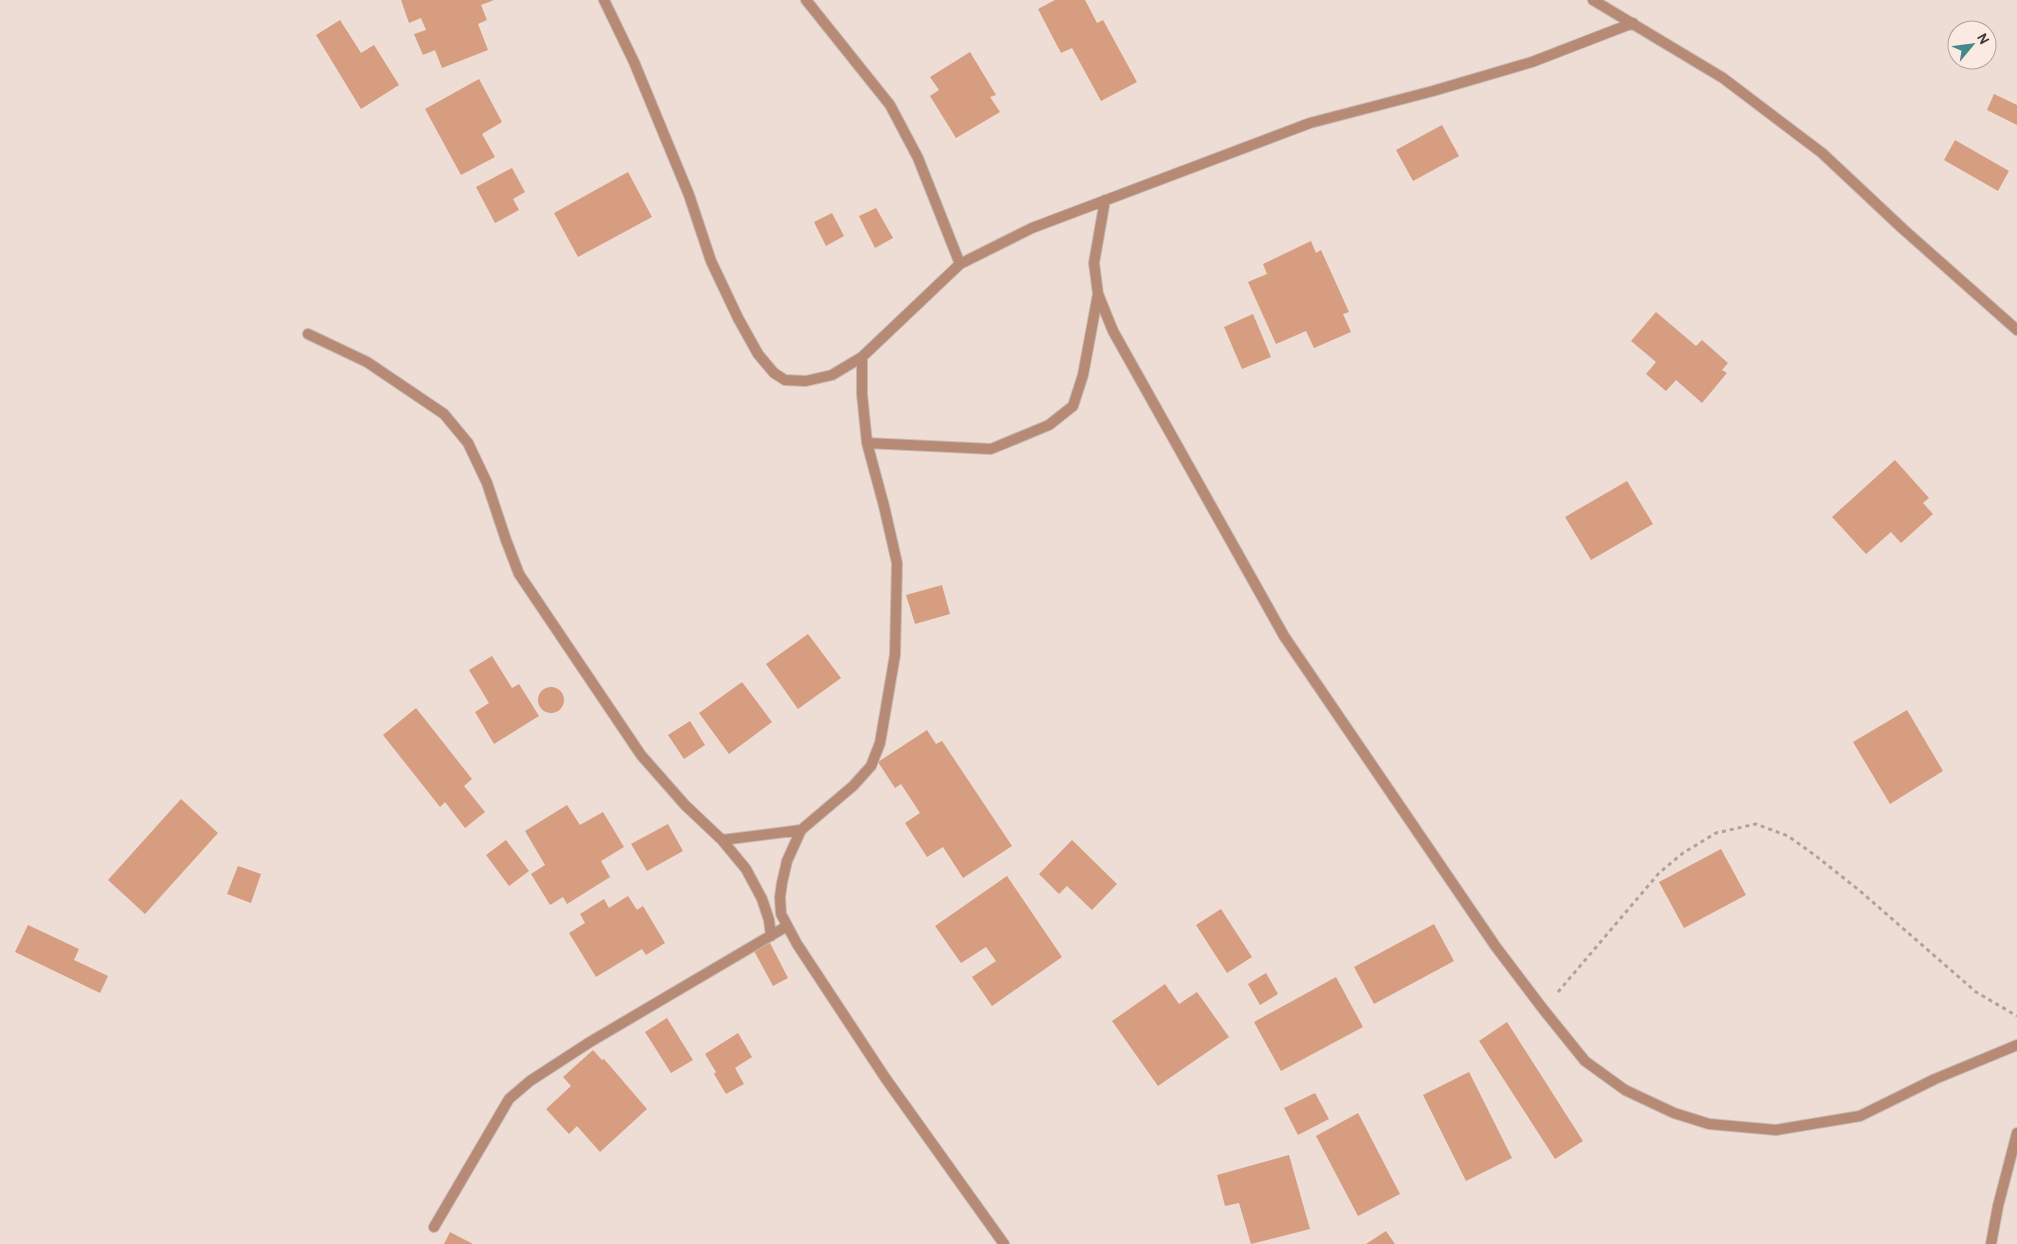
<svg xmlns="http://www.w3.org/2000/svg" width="2017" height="1244" font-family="Overpass,sans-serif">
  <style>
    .building { fill: #d69d81 }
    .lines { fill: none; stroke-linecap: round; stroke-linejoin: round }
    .street-casing { stroke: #c7b9b2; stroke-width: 12 }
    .path { stroke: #afa39c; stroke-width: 3; stroke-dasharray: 4 4; stroke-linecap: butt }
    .street { stroke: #b78a75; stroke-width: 10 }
  </style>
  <rect width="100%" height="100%" fill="#edddd5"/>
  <path class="building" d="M401 0H494L481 5 487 20 478 24 488 50 442 68 435 50 423 55 414 34 426 30 421 18 409 23Z
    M1055 0H1085L1097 23 1103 20 1137 82 1101 101 1072 48 1061 53 1038 9Z
    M340 20 361 53 374 45 399 85 361 109 316 35Z
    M970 52 996 95 990 97 1000 112 956 138 930 96 939 90 930 77Z
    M479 79 502 122 482 134 495 157 461 175 425 109Z
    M1994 94 2017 105V125L1987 110Z
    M1442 125 1459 156 1413 181 1396 150Z
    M1955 140 2009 171 1998 191 1944 160Z
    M512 168 525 192 513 199 519 210 495 223 476 187Z
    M628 172 652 217 578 257 554 213Z
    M876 208 893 238 875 248 859 216Z
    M832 213 844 236 826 246 814 222Z
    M1311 241 1316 253 1321 250 1349 312 1343 314 1351 332 1314 348 1306 331 1276 344 1248 282 1267 274 1263 264Z
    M1656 312 1696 346 1702 340 1728 363 1722 370 1727 373 1702 403 1676 380 1666 391 1646 374 1656 362 1631 341Z
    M1253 314 1271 357 1242 369 1224 327Z
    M1895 460 1929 498 1923 503 1933 514 1901 543 1891 532 1866 554 1832 517Z
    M1627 481 1653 524 1591 560 1565 517Z
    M942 585 950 614 915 624 906 595Z
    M808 634 841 678 798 709 766 664Z
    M492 656 512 688 519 684 539 716 494 744 475 712 489 703 469 670Z
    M742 682 772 722 729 754 699 713Z
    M538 700a13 13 0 1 1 26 0a13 13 0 1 1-26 0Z
    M416 708 472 779 464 786 485 812 465 828 445 802 440 807 383 735Z
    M1907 710 1943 771 1890 804 1853 742Z
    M690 721 705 745 684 759 668 735Z
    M927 730 936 744 942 741 1012 846 963 878 943 847 927 857 905 823 920 813 901 784 895 788 878 762Z
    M181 799 218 833 145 914 108 880Z
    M567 805 580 825 603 812 624 847 601 861 610 877 567 904 563 897 550 905 531 874 545 865 525 831Z
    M668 824 683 851 647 871 631 844Z
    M506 840 529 871 509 886 486 855Z
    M1072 840 1117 884 1092 910 1067 886 1059 894 1039 874Z
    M1721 849 1746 895 1684 928 1659 882Z
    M238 866 261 874 251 903 227 894Z
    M1007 876 1062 957 992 1006 972 977 996 961 986 947 961 963 935 926Z
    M628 896 637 910 643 906 665 943 646 955 642 949 596 977 569 933 585 923 580 914 604 899 609 908Z
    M1221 909 1252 957 1227 973 1196 925Z
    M1434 924 1454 961 1374 1004 1354 967Z
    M28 925 79 949 74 960 108 976 100 993 15 952Z
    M769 941 788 978 773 986 753 949Z
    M1266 973 1278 994 1260 1005 1248 984Z
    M1336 977 1363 1027 1281 1071 1254 1022Z
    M1165 984 1179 1004 1197 992 1229 1037 1158 1086 1112 1021Z
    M667 1018 693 1060 671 1073 645 1032Z
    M1507 1022 1583 1141 1555 1159 1479 1041Z
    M738 1033 752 1057 735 1068 744 1084 726 1094 714 1074 716 1072 705 1054Z
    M593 1050 602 1060 604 1059 647 1109 600 1152 577 1126 569 1134 546 1109 571 1086 563 1077Z
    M1469 1072 1512 1158 1466 1181 1423 1095Z
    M1315 1093 1329 1119 1298 1135 1284 1108Z
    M1358 1113 1400 1194 1358 1216 1316 1136Z
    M1289 1155 1310 1229 1251 1244 1239 1203 1225 1206 1217 1175Z
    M1386 1231 1395 1244H1366Z
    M450 1232 473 1244H444Z"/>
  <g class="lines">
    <defs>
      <path id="street" d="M604 0 634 62 689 195 711 261 738 318 758 354 774 373 785 380 806 381 832 375 862 357 960 264 1032 228 1310 123 1433 91 1532 62 1633 23
        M806 0 890 105 918 158 960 264
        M1593 0 1723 78 1822 153 1903 229 2017 330
        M1105 200 1094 263 1098 294 1113 331 1284 636 1496 947 1543 1009 1585 1061 1625 1090 1674 1113 1709 1124 1776 1130 1860 1116 1935 1079 2017 1045
        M308 334 367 362 444 414 468 443 487 483 506 540 519 574 641 755 685 805 722 840 746 869 762 899 769 920 771 936
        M862 357V394L867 443 884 506 897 563 895 655 880 743 871 766 853 786 801 830 787 861 782 883 780 897 781 914 797 944 886 1079 1004 1244
        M867 443 991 449 1049 425 1073 406 1083 375 1098 294
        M722 840 801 830
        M434 1227 509 1099 530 1081 590 1042 787 926
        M1991 1244 1998 1206 2017 1133"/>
    </defs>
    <use href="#street" class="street-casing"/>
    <path class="path" d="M1558 992 1659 873 1683 853 1716 833 1756 824 1788 836 1816 856 1860 891 1976 992 2017 1016"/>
    <use href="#street" class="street"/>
  </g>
  <g transform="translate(1972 45) rotate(61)"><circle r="24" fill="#fbeae2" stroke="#b0a39d"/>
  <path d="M0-4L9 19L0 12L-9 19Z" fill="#41898a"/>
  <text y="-8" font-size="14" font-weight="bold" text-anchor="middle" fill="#3f3936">N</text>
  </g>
</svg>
